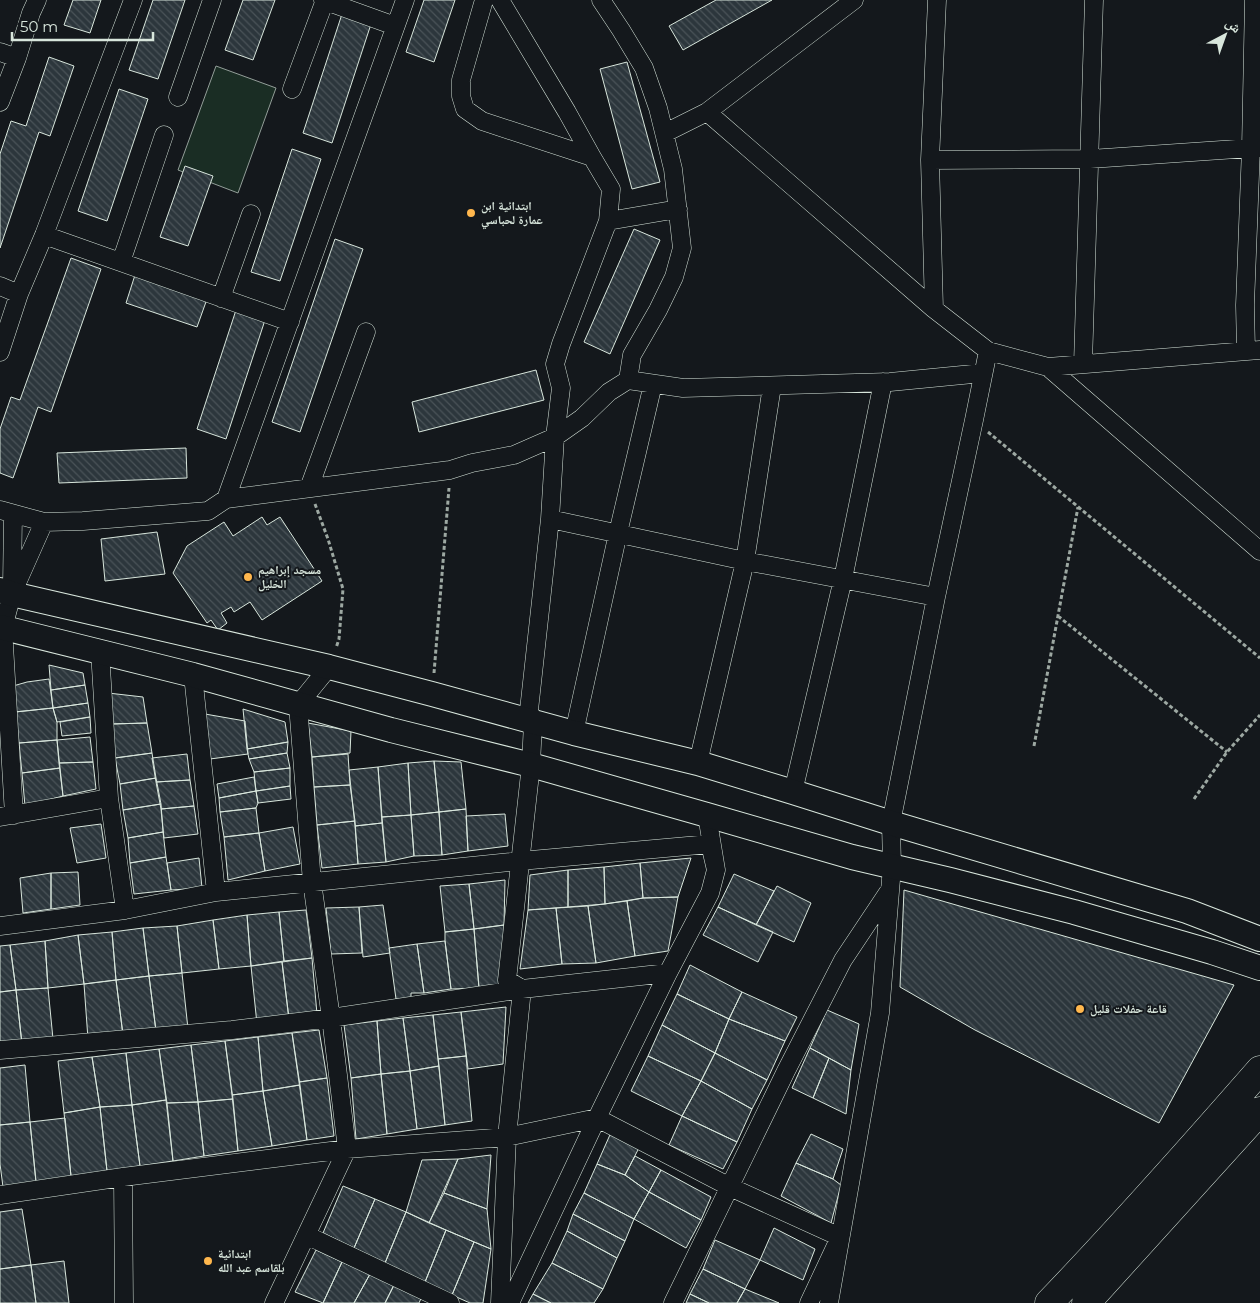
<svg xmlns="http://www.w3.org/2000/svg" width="1260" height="1303" font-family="Montserrat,'Noto Naskh Arabic',sans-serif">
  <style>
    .green { fill: #1a2d24; stroke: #939e99 }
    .building { fill: url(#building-back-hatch); stroke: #d8e6dc }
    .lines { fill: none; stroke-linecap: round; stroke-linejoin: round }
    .minor-casing { stroke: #d8e6dc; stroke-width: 19 }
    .secondary-casing { stroke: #d8e6dc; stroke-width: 26 }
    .trunk-casing { stroke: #d8e6dc; stroke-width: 29 }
    .path { stroke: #9da8a2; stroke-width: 3; stroke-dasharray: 4 2.5; stroke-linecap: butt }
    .minor { stroke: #14181c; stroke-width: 18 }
    .secondary { stroke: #14181c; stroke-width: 24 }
    .trunk { stroke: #14181c; stroke-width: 28 }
    .poi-dot { fill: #ffb74d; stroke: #14181c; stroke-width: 2 }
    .labels { text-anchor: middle; stroke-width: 4; stroke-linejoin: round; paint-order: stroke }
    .poi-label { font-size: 12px; font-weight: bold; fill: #d8e6dc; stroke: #14181c; text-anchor: start }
  </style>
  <defs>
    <pattern id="building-back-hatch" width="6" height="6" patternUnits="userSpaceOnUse" patternTransform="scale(1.25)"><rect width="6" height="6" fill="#2c363c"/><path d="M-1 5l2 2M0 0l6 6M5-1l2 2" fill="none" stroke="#4a5358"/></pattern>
  </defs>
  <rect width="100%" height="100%" fill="#14181c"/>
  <path class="green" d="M216 66 276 88 238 193 178 170Z"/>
  <path class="building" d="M73 0H101L90 33 64 25Z
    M153 0H185L158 79 129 70Z
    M243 0H275L253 60 225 50Z
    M424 0H455L434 62 406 52Z
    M716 0H772L683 50 669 26Z
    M343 11 372 21 332 143 303 133Z
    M49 57 74 66 50 136 39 132 0 248V154L11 121 26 126Z
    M627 62 660 182 632 189 600 69Z
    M119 89 148 99 107 221 78 211Z
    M292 149 321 159 280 281 251 272Z
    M185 166 213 176 188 246 160 237Z
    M634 229 660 240 610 354 584 342Z
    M335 239 363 249 300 432 272 422Z
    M71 258 101 269 51 412 38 407 13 478 0 473V429L11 397 20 400Z
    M135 275 207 299 197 327 126 303Z
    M237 307 266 317 226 439 197 429Z
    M536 370 544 400 419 432 412 402Z
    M186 448 187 478 59 483 57 453Z
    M262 517 267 525 280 517 322 581 262 620 250 602 234 612 231 607 221 613 227 623 218 630 211 620 207 623 173 573 187 546 224 522 233 536Z
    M157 532 165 574 105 581 101 539Z
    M49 665 83 673 85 685 51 690Z
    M49 679 53 708 15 712 13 686 27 682Z
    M85 685 88 703 53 708 51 690Z
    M108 693 143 697 147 723 111 724Z
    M88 703 90 717 57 722 53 708Z
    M53 708 57 722V740L19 743 15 712Z
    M243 709 285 722 288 742 247 749Z
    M205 714 245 721 248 754 210 759Z
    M90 717 91 733 62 736 60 722Z
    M147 723 152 753 115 758 111 724Z
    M308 723 351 731 350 753 312 757Z
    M90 737 93 762 59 763 57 740Z
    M57 740 60 768 22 773 19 743Z
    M288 742 287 753 249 759 247 749Z
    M152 753 156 778 120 784 115 758Z
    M287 753 290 768 254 772 249 759Z
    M187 754 190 780 156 782 152 758Z
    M348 754 350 785 314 787 312 757Z
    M434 761 461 762 466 809 439 812Z
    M434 761 439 812 411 815 408 763Z
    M93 762 96 789 63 796 59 763Z
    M408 763 411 815 382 817 378 767Z
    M378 767 382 823 355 826 349 770Z
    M60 768 63 796 25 806 22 773Z
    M290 768V786L256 791 254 772Z
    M254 777 256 791 219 798 217 784Z
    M156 778 161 804 123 810 120 784Z
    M190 780 194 806 161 809 156 782Z
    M350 785 355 821 317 825 314 787Z
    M290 786 291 799 258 803 256 791Z
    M256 791 258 803 256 808 220 812 219 798Z
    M161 804 163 832 128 838 123 810Z
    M194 806 198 834 164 838 161 809Z
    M256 808 259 833 224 837 220 812Z
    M466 809 468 851 442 855 439 812Z
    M439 812 442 855 414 856 411 815Z
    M505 814 508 846 468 851 466 816Z
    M411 815 414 856 386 862 382 817Z
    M355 821 358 864 322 868 317 825Z
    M382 823 386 862 358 864 355 826Z
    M101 824 106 858 77 863 70 828Z
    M293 827 300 864 265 871 259 833Z
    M163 832 166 857 130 863 128 838Z
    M259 833 265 871 228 880 224 837Z
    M166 857 171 890 134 894 130 863Z
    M199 858 202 888 171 890 167 863Z
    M691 858 678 897 643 898 640 863Z
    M640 863 643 898 605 904 604 867Z
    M604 867 605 904 568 907V870Z
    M568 870V907L528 910 530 875Z
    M78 872 80 905 51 909V873Z
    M51 873V909L23 913 20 878Z
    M734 874 774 891 756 925 718 907Z
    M505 880 504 925 474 929 469 884Z
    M469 884 474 929 445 932 440 886Z
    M777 886 811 903 794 942 756 925Z
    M904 890 1234 985 1159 1123 975 1030 900 987Z
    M678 897 668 951 635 956 627 901 643 898Z
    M627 901 635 956 596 963 588 906Z
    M383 905 390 953 363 957 359 907Z
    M588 906 596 963 562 964 556 908Z
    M359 907 362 953 331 954 326 908Z
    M718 907 773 932 758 962 703 935Z
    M556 908 562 964 520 969 528 910Z
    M306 910 312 958 284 961 279 912Z
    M279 912 284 961 251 966 247 915Z
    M247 915 251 966 219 969 213 920Z
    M213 920 219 969 182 973 177 926Z
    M504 925 505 952 500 985 479 988 474 929Z
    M177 926 182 973 149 976 143 928Z
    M143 928 149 976 116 980 112 932Z
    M474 929 479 988 451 989 445 941V932Z
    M112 932 116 980 84 984 78 935Z
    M78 935 84 984 48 988 45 941Z
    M45 941 48 988 16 990 10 945Z
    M445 941 451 989 424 993 417 944Z
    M417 944 424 993H411V999H396L389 948Z
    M10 945 16 990 0 992V946Z
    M312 958 317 1014 289 1019 282 962Z
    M282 962 289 1019 257 1024 251 966Z
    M690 965 742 992 729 1019 677 994Z
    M182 973 188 1029 156 1031 149 976Z
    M149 976 156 1031 123 1035 116 980Z
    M116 980 123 1035 88 1039 84 984Z
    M48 988 53 1039 22 1044 16 990Z
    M16 990 22 1044 0 1045V992Z
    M742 992 797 1017 785 1041 729 1019Z
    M677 994 729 1019 715 1053 662 1025Z
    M506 1007 503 1064 468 1069 461 1012Z
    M827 1010 859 1024 851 1070 810 1048Z
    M461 1012 466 1056 438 1059 433 1015Z
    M433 1015 439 1066 410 1071 403 1018Z
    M403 1018 410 1071 381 1074 377 1021Z
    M729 1019 785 1041 767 1080 715 1053Z
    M377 1021 381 1074 351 1078 344 1025Z
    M662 1025 715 1053 701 1081 648 1056Z
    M319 1030 327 1078 299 1082 292 1033Z
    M292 1033 300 1085 263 1091 258 1037Z
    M258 1037 263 1091 232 1095 225 1041Z
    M225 1041 233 1099 198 1102 191 1045Z
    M191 1045 198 1102 167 1103 159 1049Z
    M810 1048 829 1058 813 1098 792 1088Z
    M159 1049 166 1100 132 1105 126 1053Z
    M126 1053 132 1105 100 1107 92 1057Z
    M715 1053 767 1080 752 1109 701 1081Z
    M466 1056 472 1121 445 1125 438 1059Z
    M648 1056 701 1081 682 1116 631 1091Z
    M92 1057 100 1107 64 1113 58 1061Z
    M829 1058 851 1070 846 1114 813 1098Z
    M25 1065 30 1122 0 1125V1068Z
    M439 1066 445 1125 417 1129 410 1071Z
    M410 1071 417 1129 387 1134 381 1074Z
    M381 1074 387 1134 356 1139 351 1078Z
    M327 1078 334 1136 307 1140 299 1082Z
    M701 1081 752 1109 737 1142 682 1116Z
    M300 1085 307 1140 272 1146 263 1091Z
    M263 1091 272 1146 238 1151 232 1095Z
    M233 1099 238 1151 204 1156 198 1102Z
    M166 1100 173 1161 140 1166 132 1105Z
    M198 1102 204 1156 173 1161 167 1103Z
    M132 1105 140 1166 107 1171 100 1107Z
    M100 1107 107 1171 71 1176 64 1113Z
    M682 1116 737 1142 723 1169 669 1145Z
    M65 1118 71 1176 36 1182 30 1122Z
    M30 1122 36 1182 3 1187 0 1164V1125Z
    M613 1128 641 1144 625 1175 597 1164Z
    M811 1134 843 1149 833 1179 796 1163Z
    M491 1155 487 1209 444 1193 458 1159Z
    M635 1156 661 1170 649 1192 625 1175Z
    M458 1159 429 1223 406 1212 422 1160Z
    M796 1163 833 1179 841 1185 831 1223 781 1196Z
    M597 1164 625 1175 649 1192 634 1219 584 1193Z
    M661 1170 711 1197 701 1220 649 1192Z
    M343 1186 375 1199 354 1248 323 1233Z
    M649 1192 701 1220 686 1248 634 1219Z
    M444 1193 487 1209 491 1249 429 1223Z
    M584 1193 634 1219 625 1241 573 1214Z
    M375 1199 406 1212 385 1263 354 1248Z
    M22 1209 31 1265 0 1269V1212Z
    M406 1212 446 1230 425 1282 385 1263Z
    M573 1214 625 1241 617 1258 567 1231Z
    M774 1228 815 1249 803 1280 760 1260Z
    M446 1230 474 1242 452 1295 425 1282Z
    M567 1231 617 1258 603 1289 552 1263Z
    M715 1240 760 1260 745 1289 703 1269Z
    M474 1242 491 1249 483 1303H470L452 1295Z
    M316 1250 342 1262 323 1303 295 1292Z
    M64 1261 69 1303H36L31 1265Z
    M342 1262 370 1274 354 1303H323Z
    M552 1263 603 1289 594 1303H551L533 1294Z
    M31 1265 36 1303H0V1269Z
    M703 1269 745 1289 737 1303H709L690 1294Z
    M370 1274 394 1285 385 1303H354Z
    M394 1285 422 1296 419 1303H385Z
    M745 1289 779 1303H737Z
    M533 1294 551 1303H528Z
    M690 1294 709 1303H686Z"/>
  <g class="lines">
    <defs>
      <path id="minor" d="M323 0 395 26
        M484 0 461 80V96L465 109 482 121 592 157 611 189 608 221 561 344 555 364 561 388 555 437 550 519 529 710 533 722 531 765 507 980 522 989 507 1137 500 1303
        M500 0 567 112 592 157
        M854 0 707 112 934 309
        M937 0 930 160 934 309 988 351 1048 367 1260 551
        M0 52 17 58
        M292 89 325 0
        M178 97 212 0
        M0 102 17 58 31 13 37 0
        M665 133 707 112
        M930 160 1090 159 1251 148H1260
        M608 221 678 209
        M44 235 290 322
        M121 262 164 135
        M0 286 19 294
        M221 298 251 214
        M1246 351 1245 305 1251 148 1254 0
        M0 352 19 294 44 235 133 0
        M1083 364 1094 0
        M1048 367 1260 350
        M628 380 683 388 890 382 983 373
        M309 488 366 332
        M226 499 405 0
        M0 510 44 522 83 521 208 511 226 499 450 470 472 463 514 455 555 437 582 418 609 392 628 380 632 355 658 310 674 277 682 248 673 169 658 108 644 68 621 30 601 0
        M550 519 745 561 936 597
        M12 586 13 514
        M100 651 109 798 125 910
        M193 675 216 892
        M574 733 618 533 653 384
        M698 763 745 561 772 386
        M793 792 843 579 883 382
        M14 815 3 628 12 594 44 522
        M0 817 109 798
        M0 926 125 910 216 892 520 861 710 844 716 870 707 815
        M0 1050 232 1030 331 1018 522 989 668 973
        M123 1177 124 1303
        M0 1195 123 1177 347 1149 507 1137 597 1118 730 1187 840 1237 809 1303
        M306 1235 450 1303
        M274 1303 347 1149 331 1018 312 882 298 705 329 667
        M510 1303 597 1118 668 973 710 893 716 870
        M673 1303 786 1071 843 960 889 891
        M829 1303 880 1013 892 867 891 823 936 597 974 420 988 351"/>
      <path id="secondary" d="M0 590 12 594 329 667 432 694 574 733 698 763 793 792 891 823 1187 911 1260 939
        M0 627 193 675 391 730 531 765 707 815 852 857 950 880 1074 912 1212 952 1260 968"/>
      <path id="trunk" d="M1049 1303C1122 1227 1191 1149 1260 1070
        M1086 1303 1260 1111"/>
    </defs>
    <use href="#minor" class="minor-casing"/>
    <use href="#secondary" class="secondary-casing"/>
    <use href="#trunk" class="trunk-casing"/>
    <path class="path" d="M988 432 1260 658
      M315 504 328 539 343 589 339 639 336 648
      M1058 616 1227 752
      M434 673 449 488
      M1034 746 1078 507
      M1194 799 1227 752 1260 715"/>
    <use href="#minor" class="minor"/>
    <use href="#secondary" class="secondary"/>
    <use href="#trunk" class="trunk"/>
  </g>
  <g class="poi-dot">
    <circle cx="471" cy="213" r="5"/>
    <circle cx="248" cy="577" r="5"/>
    <circle cx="1080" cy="1009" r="5"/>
    <circle cx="208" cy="1261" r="5"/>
  </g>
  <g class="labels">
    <g class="poi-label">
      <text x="481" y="210">ابتدائية ابن<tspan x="481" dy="14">عمارة لحباسي</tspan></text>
      <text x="258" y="574">مسجد إبراهيم<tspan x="258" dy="14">الخليل</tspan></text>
      <text x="1090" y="1013">قاعة حفلات قليل</text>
      <text x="218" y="1258">ابتدائية<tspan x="218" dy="14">بلقاسم عبد الله</tspan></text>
    </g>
  </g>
  <g transform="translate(1225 35) rotate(41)" stroke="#14181c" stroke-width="4" paint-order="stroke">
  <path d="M0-4L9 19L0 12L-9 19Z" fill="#d8e6dc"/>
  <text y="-8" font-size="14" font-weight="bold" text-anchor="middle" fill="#d8e6dc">ش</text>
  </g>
  <path d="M12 32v8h141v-8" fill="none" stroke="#d8e6dc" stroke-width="2.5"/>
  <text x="20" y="32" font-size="15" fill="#d8e6dc" stroke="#14181c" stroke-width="4" paint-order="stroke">50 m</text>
</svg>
